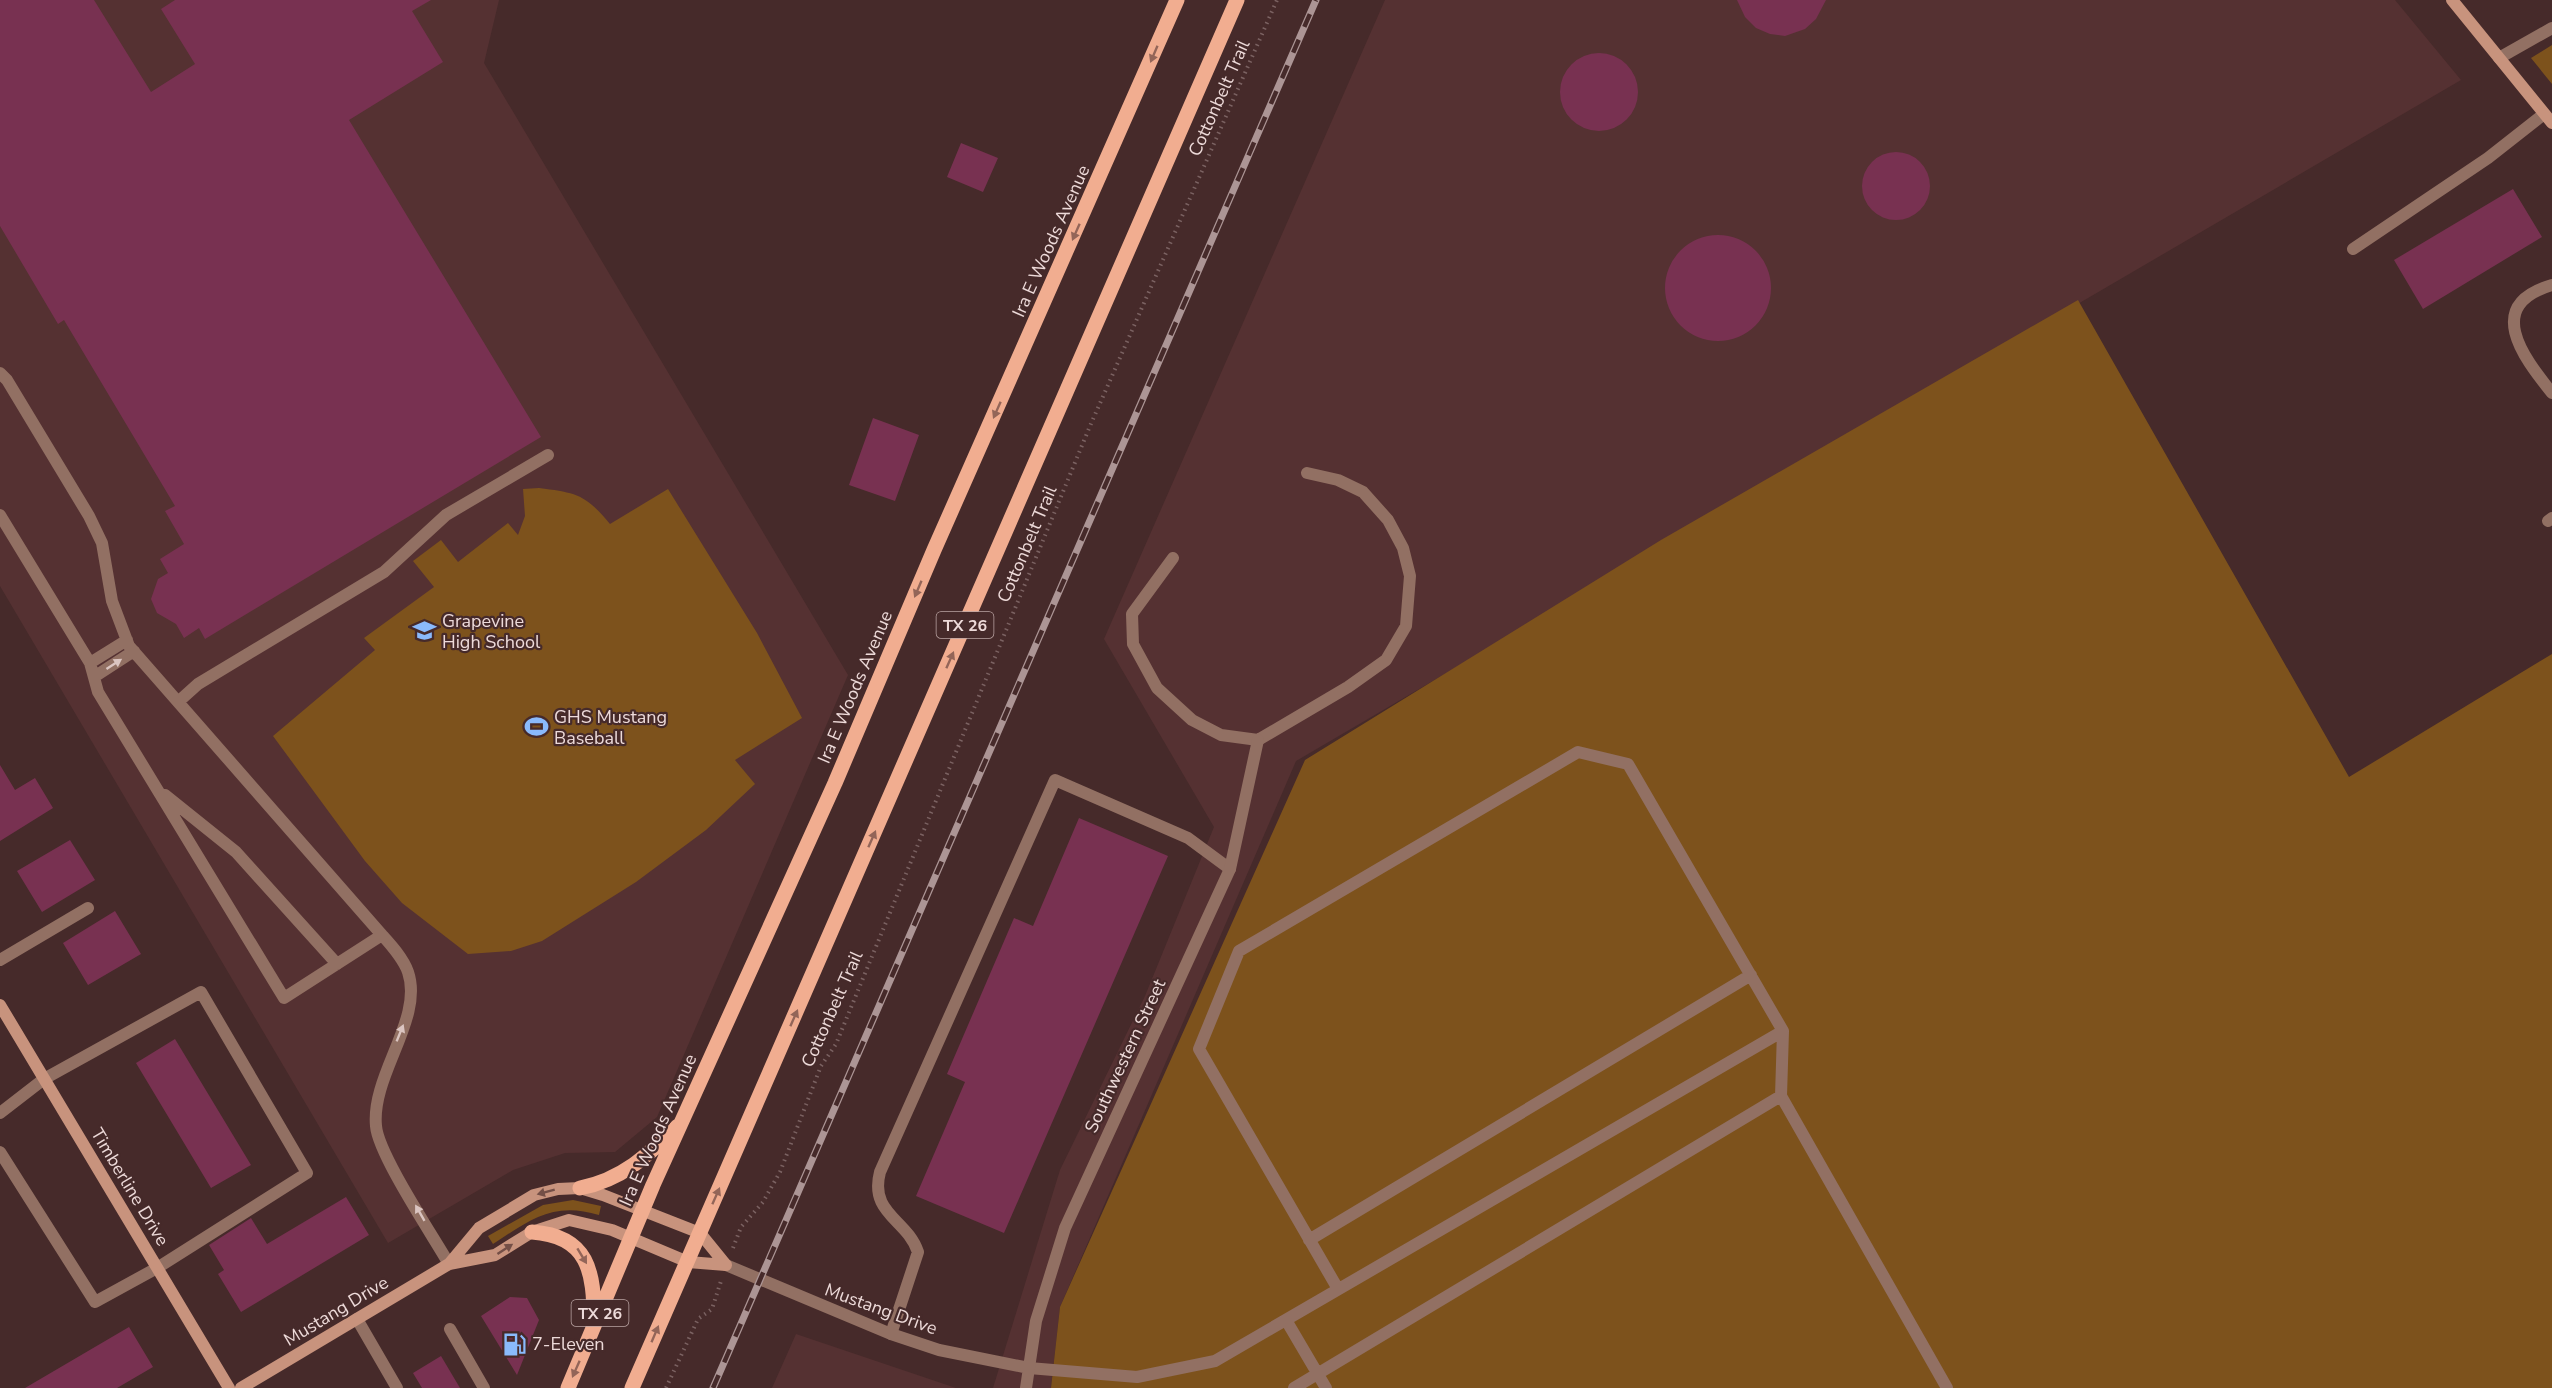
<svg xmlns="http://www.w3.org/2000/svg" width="2552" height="1388" font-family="'Nunito Sans',sans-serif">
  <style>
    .built { fill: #553132 }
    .green { fill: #7d521c }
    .building { fill: #783151 }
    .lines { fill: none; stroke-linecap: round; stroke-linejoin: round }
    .path { stroke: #7b6262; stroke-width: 4; stroke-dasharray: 1.5 4.5; stroke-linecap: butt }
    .lane { stroke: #927063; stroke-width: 12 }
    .street { stroke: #927063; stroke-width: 12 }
    .secondary { stroke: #c8937d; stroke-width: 12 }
    .primary { stroke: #f1ad90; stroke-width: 15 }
    .rail-casing { stroke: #ac9595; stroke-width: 7 }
    .rail { stroke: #462a2a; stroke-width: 4.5; stroke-dasharray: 14; stroke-linecap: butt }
    .oneway { fill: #936558 }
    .oneway2 { fill: #dbc5c1 }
    .oneway3 { fill: #744f47 }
    .labels { text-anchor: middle; stroke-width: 4.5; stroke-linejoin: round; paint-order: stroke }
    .shield { fill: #462a2a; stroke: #bba5a4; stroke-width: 1.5 }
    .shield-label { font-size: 16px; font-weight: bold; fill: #eddad9 }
    .street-label { font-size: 18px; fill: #eddad9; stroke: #462a2a }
    .poi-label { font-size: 18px; fill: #eddad9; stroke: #462a2a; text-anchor: start }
  </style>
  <rect width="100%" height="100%" fill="#462a2a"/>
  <path class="built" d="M0 0H499L484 63 848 675 657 1117 615 1152 565 1153 513 1170 388 1243 0 586Z
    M1385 0H2395L2461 80 1296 761 1060 1307 1051 1388H993L1060 1170 1145 996 1214 827 1104 639Z
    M796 1334 956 1388H772Z"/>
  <path class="green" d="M2552 45V84L2531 58Z
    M2078 300 2349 777 2552 654V1388H1051L1060 1307 1305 760 1661 540Z
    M539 488C577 493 585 494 610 524L668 489 757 633 802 718 735 760 755 784 706 830 636 882 542 941 511 951 468 954 402 903 365 861 273 736 375 650 364 638 434 587 413 561 441 540 458 562 508 523 518 535 525 516 523 489Z
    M573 1200 601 1206 599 1215C553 1201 530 1220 493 1244L488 1236 543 1205Z"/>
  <path class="building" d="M0 0H94L151 92 195 64 161 9 175 0H431L412 11 443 62 349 120 541 437 205 639 199 628 184 638 176 624 157 613 151 599 158 579 168 573 160 559 184 544 165 511 175 506 64 320 58 324 0 226Z
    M1737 0H1826L1816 19 1805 29 1785 36 1770 34 1756 28 1745 17Z
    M1560 92a39 39 0 1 1 78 0a39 39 0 1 1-78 0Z
    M961 143 998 158 983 192 947 177Z
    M1862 186a34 34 0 1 1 68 0a34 34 0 1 1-68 0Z
    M2513 189 2542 237 2423 309 2394 260Z
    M1665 288a53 53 0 1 1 106 0a53 53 0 1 1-106 0Z
    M873 418 919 435 895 501 849 485Z
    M0 765 15 790 35 778 53 808 0 841Z
    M1079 818 1168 856 1004 1233 916 1196 965 1082 947 1074 1014 918 1033 926Z
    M70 840 95 880 42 912 17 871Z
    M115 911 141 954 88 985 63 943Z
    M175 1039 251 1165 211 1188 136 1063Z
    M346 1197 369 1235 241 1312 218 1274 224 1270 209 1245 251 1218 267 1244Z
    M510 1297 527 1298 539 1320 517 1375 481 1316Z
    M129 1327 153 1367 117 1388H25Z
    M441 1356 460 1388H422L413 1373Z"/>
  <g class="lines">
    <path class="path" d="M733 1248 741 1227 763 1202 780 1172 821 1066 836 1044 1090 426 1277 0
      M666 1388 698 1319 712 1309 721 1281"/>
    <path class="lane" d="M2499 58 2552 28
      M2353 249 2488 158 2544 114
      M2552 285C2484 305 2522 356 2552 393
      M0 373 7 380 89 516 102 543 112 601 129 646 382 935 284 998 98 692 90 663 0 515
      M2548 521 2552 518
      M1173 558 1132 614 1133 644 1157 688 1192 720 1221 735 1258 740 1348 687 1386 660 1406 626 1410 576 1403 548 1388 520 1363 492 1338 480 1307 473
      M90 663 127 640
      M94 677 134 651
      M178 702 198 684 384 572 446 515 548 455
      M165 795 236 852 337 964
      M382 935C391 945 403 958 408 972 424 1019 371 1075 376 1126 378 1154 433 1236 449 1264
      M0 960 88 908
      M0 1113 44 1079 201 992 307 1173 157 1268 95 1302 0 1152
      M1309 1240 1751 975
      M1338 1289 1199 1049 1239 951 1578 752 1628 764 1783 1031 1781 1096 1947 1388
      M357 1319 397 1388
      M1286 1320 1326 1388
      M450 1329 484 1388
      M891 1334 918 1252C907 1219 869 1214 880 1172L1055 780 1188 838 1230 869
      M1029 1368 1137 1377 1215 1361 1783 1031
      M1294 1388 1781 1096"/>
    <path class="street" d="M726 1265 891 1334 939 1350 1029 1368
      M1026 1388 1036 1321 1065 1228 1230 869 1258 740"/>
    <path class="secondary" d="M2452 0 2552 123
      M0 1005 229 1388
      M449 1264 495 1255 532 1232 569 1220 612 1230 688 1262 726 1265
      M241 1388 449 1264 479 1228 534 1195 558 1189 580 1188 603 1195 700 1233 726 1265"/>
    <path class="primary" d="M580 1188C622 1180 648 1155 678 1126
      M532 1232C589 1236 594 1272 594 1321
      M568 1388 653 1185 835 783 934 550 1177 0
      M632 1388 1237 0"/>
    <defs>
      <path id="rail" d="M713 1388 1316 0"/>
    </defs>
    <use href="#rail" class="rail-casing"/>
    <use href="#rail" class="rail"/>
  </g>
  <defs><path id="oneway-solid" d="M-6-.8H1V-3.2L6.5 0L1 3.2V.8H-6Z" transform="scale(1.5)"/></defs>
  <g class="oneway">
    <use href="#oneway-solid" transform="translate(1154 54) rotate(113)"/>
    <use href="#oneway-solid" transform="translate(1076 232) rotate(114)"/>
    <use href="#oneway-solid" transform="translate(997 410) rotate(114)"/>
    <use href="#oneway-solid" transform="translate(918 589) rotate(113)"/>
    <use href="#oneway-solid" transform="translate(950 660) rotate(-66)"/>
    <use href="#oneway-solid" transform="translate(872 839) rotate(-66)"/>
    <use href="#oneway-solid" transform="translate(794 1018) rotate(-66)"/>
    <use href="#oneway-solid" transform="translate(716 1196) rotate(-66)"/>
    <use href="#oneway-solid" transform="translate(582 1256) rotate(59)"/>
    <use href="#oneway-solid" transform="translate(655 1334) rotate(-67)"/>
    <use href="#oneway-solid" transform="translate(576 1369) rotate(114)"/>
  </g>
  <g class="oneway2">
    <use href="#oneway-solid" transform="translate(114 664) rotate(-33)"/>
    <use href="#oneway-solid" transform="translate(400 1033) rotate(-68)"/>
    <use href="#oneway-solid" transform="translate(420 1213) rotate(-120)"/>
  </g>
  <g class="oneway3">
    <use href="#oneway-solid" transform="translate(546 1192) rotate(165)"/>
    <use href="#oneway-solid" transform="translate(505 1249) rotate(-33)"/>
  </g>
  <defs>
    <symbol id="school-bare" viewBox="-9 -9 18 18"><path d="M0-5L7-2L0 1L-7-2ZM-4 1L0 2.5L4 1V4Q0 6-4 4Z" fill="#8abafc" stroke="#462a2a" stroke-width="2.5" paint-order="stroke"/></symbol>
    <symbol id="stadium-bare" viewBox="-9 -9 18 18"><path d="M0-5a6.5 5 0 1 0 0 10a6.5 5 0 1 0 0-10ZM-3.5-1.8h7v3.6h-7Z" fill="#8abafc" stroke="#462a2a" stroke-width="2.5" paint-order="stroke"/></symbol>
    <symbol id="fuel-bare" viewBox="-9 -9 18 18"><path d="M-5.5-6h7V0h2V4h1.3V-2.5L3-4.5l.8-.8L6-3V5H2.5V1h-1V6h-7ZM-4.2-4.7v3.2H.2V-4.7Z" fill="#8abafc" stroke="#462a2a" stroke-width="2.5" paint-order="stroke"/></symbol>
  </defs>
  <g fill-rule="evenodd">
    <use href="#school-bare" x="408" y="614" width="33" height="33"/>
    <use href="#stadium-bare" x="520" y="710" width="33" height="33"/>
    <use href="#fuel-bare" x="498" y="1328" width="33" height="33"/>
  </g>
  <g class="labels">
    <g class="shield">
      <rect x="936.5" y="612" width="57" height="26" rx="4.5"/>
      <rect x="571.5" y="1300" width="57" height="26" rx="4.5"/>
    </g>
    <g class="shield-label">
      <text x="965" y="631">TX 26</text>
      <text x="600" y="1319">TX 26</text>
    </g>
    <g class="street-label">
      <text transform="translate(1219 98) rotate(-66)" y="6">Cottonbelt Trail</text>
      <text transform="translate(1051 241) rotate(-66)" y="6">Ira E Woods Avenue</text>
      <text transform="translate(1027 544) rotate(-67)" y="6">Cottonbelt Trail</text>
      <text transform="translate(855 687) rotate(-67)" y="6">Ira E Woods Avenue</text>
      <text transform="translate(832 1009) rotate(-66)" y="6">Cottonbelt Trail</text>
      <text transform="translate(1125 1056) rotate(-65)" y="6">Southwestern Street</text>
      <text transform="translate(658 1130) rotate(-66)" y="6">Ira E Woods Avenue</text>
      <text transform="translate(130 1187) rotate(59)" y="6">Timberline Drive</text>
      <text transform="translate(881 1309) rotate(20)" y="6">Mustang Drive</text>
      <text transform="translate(336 1311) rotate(-31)" y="6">Mustang Drive</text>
    </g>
    <g class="poi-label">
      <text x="442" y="627">Grapevine<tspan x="442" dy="21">High School</tspan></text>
      <text x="554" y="723">GHS Mustang<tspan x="554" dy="21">Baseball</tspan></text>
      <text x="532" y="1350">7-Eleven</text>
    </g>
  </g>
</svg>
